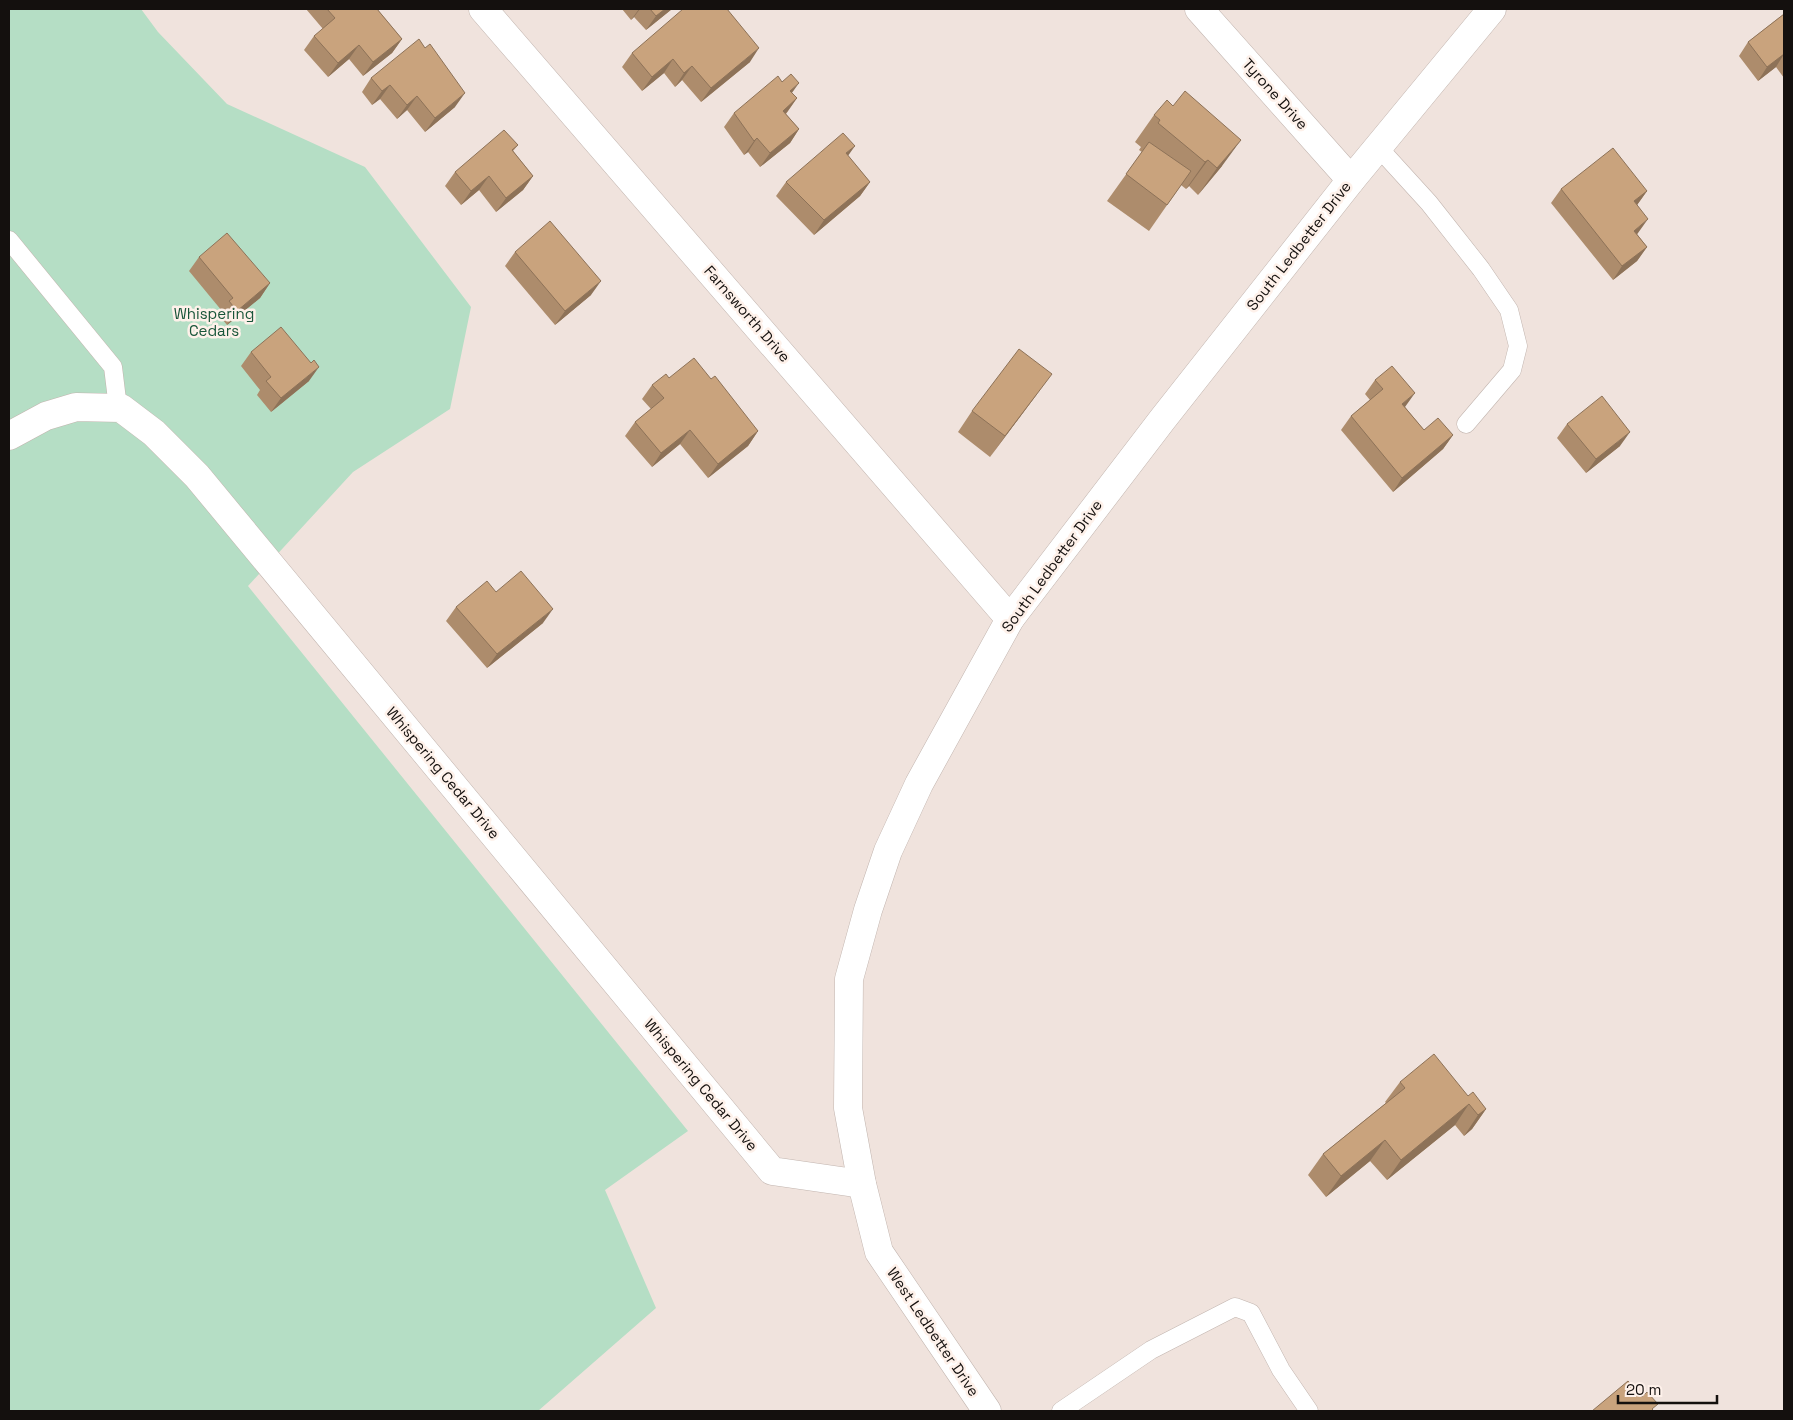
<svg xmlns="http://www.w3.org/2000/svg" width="1793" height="1420" font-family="'Space Grotesk',sans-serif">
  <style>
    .green { fill: #b5dec5 }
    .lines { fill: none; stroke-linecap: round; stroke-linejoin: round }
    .lane-casing { stroke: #c2b5af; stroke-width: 19 }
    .street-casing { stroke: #c2b5af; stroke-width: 29 }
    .secondary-casing { stroke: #c2b5af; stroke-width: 29 }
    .lane { stroke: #fff; stroke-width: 18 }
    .street { stroke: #fff; stroke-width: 28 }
    .secondary { stroke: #fff; stroke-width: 28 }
    .wall { fill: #ad8c6c }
    .shaded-wall { fill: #8d7258 }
    .building { fill: #c9a37d; stroke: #8d7258 }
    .labels { text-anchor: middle; stroke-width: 5; stroke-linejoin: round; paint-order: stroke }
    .street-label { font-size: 15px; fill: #14100e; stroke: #fef1ea }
    .park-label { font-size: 15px; fill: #185539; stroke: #fef1ea }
  </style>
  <rect width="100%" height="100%" fill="#f0e3dd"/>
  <path class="green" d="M9 9H141L158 32 227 104 365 167 471 307 450 409 353 472 248 586 688 1131 605 1190 656 1308 538 1411H9Z"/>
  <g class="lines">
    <defs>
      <path id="lane" d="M1378 147 1429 203 1481 269 1509 310 1518 346 1512 370 1466 424
        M9 240 113 367 118 408
        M1061 1411 1151 1350 1235 1307 1251 1313 1281 1370 1309 1411"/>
      <path id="street" d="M483 9 1010 619
        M1199 9 1351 180
        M9 436 46 416 76 407 121 408 154 433 197 476 772 1171 862 1184"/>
      <path id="secondary" d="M987 1411 879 1252 862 1184 848 1108 849 979 868 910 888 851 919 784 1010 619 1162 420 1351 180 1492 9"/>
    </defs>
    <use href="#lane" class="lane-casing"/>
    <use href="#street" class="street-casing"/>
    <use href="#secondary" class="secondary-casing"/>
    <use href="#lane" class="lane"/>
    <use href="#street" class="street"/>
    <use href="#secondary" class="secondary"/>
  </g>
  <path class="wall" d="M306 9H377L402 39 392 53 363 76 349 59 328 77 304 50 314 36 323 29Z
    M622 9H672L646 30 634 17 631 20Z
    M1784 14V78L1776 67 1758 81 1739 56 1748 42Z
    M632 53 750 62 701 102 682 80 675 87 664 73 642 91 622 67Z
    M371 78 455 107 425 132 407 110 397 119 380 99 372 105 362 92Z
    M782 82 797 98 786 114 799 129 790 143 760 167 748 152 744 155 724 127 734 113Z
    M1154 115 1222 166 1198 195 1189 186 1186 189 1181 185 1149 231 1107 201 1142 152 1139 150 1141 147 1135 142Z
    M518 145 513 151 533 176 523 190 496 212 479 190 461 205 445 186 455 172Z
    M848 156 870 182 860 196 814 235 776 196 786 182Z
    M1561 189 1647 191 1637 205 1638 233 1637 234 1647 247 1637 261 1613 280 1551 203Z
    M515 252 591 295 555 325 505 266Z
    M199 257 270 283 260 298 227 325 219 315 222 311 189 271Z
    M251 352 309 381 271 412 257 395 260 390 241 366Z
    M669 378 711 379 758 431 748 446 708 478 680 444 652 467 625 436 635 422 651 409 642 399 652 385Z
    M1375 380 1405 407 1424 430 1453 435 1443 449 1393 492 1341 430 1351 416 1370 400 1365 394Z
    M1037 394 990 457 958 432 972 411Z
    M1567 424 1620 446 1586 473 1557 438Z
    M496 592 543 623 487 668 446 621 456 607Z
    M1400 1082 1468 1096 1486 1109 1472 1129 1464 1136 1455 1125 1387 1180 1370 1161 1326 1197 1308 1175 1323 1154 1386 1103 1385 1102Z"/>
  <path class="shaded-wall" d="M639 9H640L634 17 631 20Z
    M665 9H672L646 30 656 16Z
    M402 39 392 53 363 76 373 62Z
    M359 45 349 59 328 77 338 63Z
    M759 48 750 62 701 102 711 88Z
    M1784 54 1776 67 1758 81 1767 67Z
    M673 59 664 73 642 91 652 77Z
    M692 66 682 80 675 87 684 73Z
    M799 83 789 97 790 91Z
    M390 85 380 99 372 105 382 91Z
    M465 93 455 107 425 132 435 118Z
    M417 96 407 110 397 119 407 105Z
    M797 98 787 112 773 125 783 111Z
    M799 129 790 143 760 167 770 153Z
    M757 138 748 152 744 155 754 141Z
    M1241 140 1222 166 1198 195 1217 168Z
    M855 146 845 160 846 153Z
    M1208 160 1189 186 1186 189 1205 162Z
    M489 176 479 190 461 205 471 191Z
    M533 176 523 190 496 212 506 198Z
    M870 182 860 196 814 235 824 220Z
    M1647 191 1637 205 1634 201Z
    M1648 219 1638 233 1624 245 1634 231Z
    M1647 247 1637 261 1613 280 1622 266Z
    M601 281 591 295 555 325 565 311Z
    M270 283 260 298 227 325 237 311Z
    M319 367 309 381 271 412 281 398Z
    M1052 374 1037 394 990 457 1005 436Z
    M1415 393 1405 407 1392 418 1402 404Z
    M690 430 680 444 652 467 661 453Z
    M758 431 748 446 708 478 718 464Z
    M1630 432 1620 446 1586 473 1596 459Z
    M1453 435 1443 449 1393 492 1402 478Z
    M553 609 543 623 487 668 497 654Z
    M1469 1104 1455 1125 1387 1180 1401 1160Z
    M1486 1109 1472 1129 1464 1136 1478 1115Z
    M1385 1140 1370 1161 1326 1197 1341 1176Z"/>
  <path class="building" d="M327 9H377L402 39 373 62 359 45 338 63 314 36 335 18Z
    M650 9H665L656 16Z
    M683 9H727L759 48 711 88 692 66 684 73 673 59 652 77 632 53Z
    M1784 14V54L1767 67 1748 42Z
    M419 39 425 48 430 44 465 93 435 118 417 96 407 105 390 85 382 91 371 78Z
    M791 74 799 83 790 91 797 98 783 111 799 129 770 153 757 138 754 141 734 113 778 76 782 82Z
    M1185 91 1241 140 1217 168 1208 160 1205 162 1158 123 1160 120 1154 115 1167 100 1173 106Z
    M504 130 518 145 512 150 533 176 506 198 489 176 471 191 455 172Z
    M843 133 855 146 846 153 870 182 824 220 786 182Z
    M1149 142 1191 171 1167 205 1126 174Z
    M1613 148 1647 191 1634 201 1648 219 1634 231 1647 247 1622 266 1561 189Z
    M550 221 601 281 565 311 515 252Z
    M227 233 270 283 237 311 229 301 233 298 199 257Z
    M281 327 311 363 314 360 319 367 281 398 266 381 271 377 251 352Z
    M1019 349 1052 374 1005 436 972 411Z
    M694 358 711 379 715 376 758 431 718 464 690 430 661 453 635 422 664 398 652 385 666 374 669 378Z
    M1392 366 1415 393 1402 404 1424 430 1438 418 1453 435 1402 478 1351 416 1383 389 1375 380Z
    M1602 396 1630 432 1596 459 1567 424Z
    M521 571 553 609 497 654 456 607 487 581 496 592Z
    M1434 1054 1468 1096 1473 1092 1486 1109 1478 1115 1469 1104 1401 1160 1385 1140 1341 1176 1323 1154 1405 1088 1400 1082Z
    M1628 1381 1642 1397 1647 1392 1658 1404 1652 1409 1654 1411H1592Z"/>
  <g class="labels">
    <g class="street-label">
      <text transform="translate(1275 94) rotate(48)" y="5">Tyrone Drive</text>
      <text transform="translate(1299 246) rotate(-52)" y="5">South Ledbetter Drive</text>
      <text transform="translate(747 314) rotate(49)" y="5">Farnsworth Drive</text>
      <text transform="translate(1052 566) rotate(-54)" y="5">South Ledbetter Drive</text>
      <text transform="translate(443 773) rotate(50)" y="5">Whispering Cedar Drive</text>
      <text transform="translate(701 1085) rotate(50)" y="5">Whispering Cedar Drive</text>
      <text transform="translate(933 1332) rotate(56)" y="5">West Ledbetter Drive</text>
    </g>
    <g class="park-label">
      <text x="214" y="319">Whispering<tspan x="214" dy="17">Cedars</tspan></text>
    </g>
  </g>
  <rect width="1793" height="1420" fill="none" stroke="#14100e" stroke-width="20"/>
  <path d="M1618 1395v8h99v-8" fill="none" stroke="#14100e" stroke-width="2.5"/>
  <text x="1626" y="1395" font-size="15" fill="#14100e" stroke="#fef1ea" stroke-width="4" paint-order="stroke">20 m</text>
</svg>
